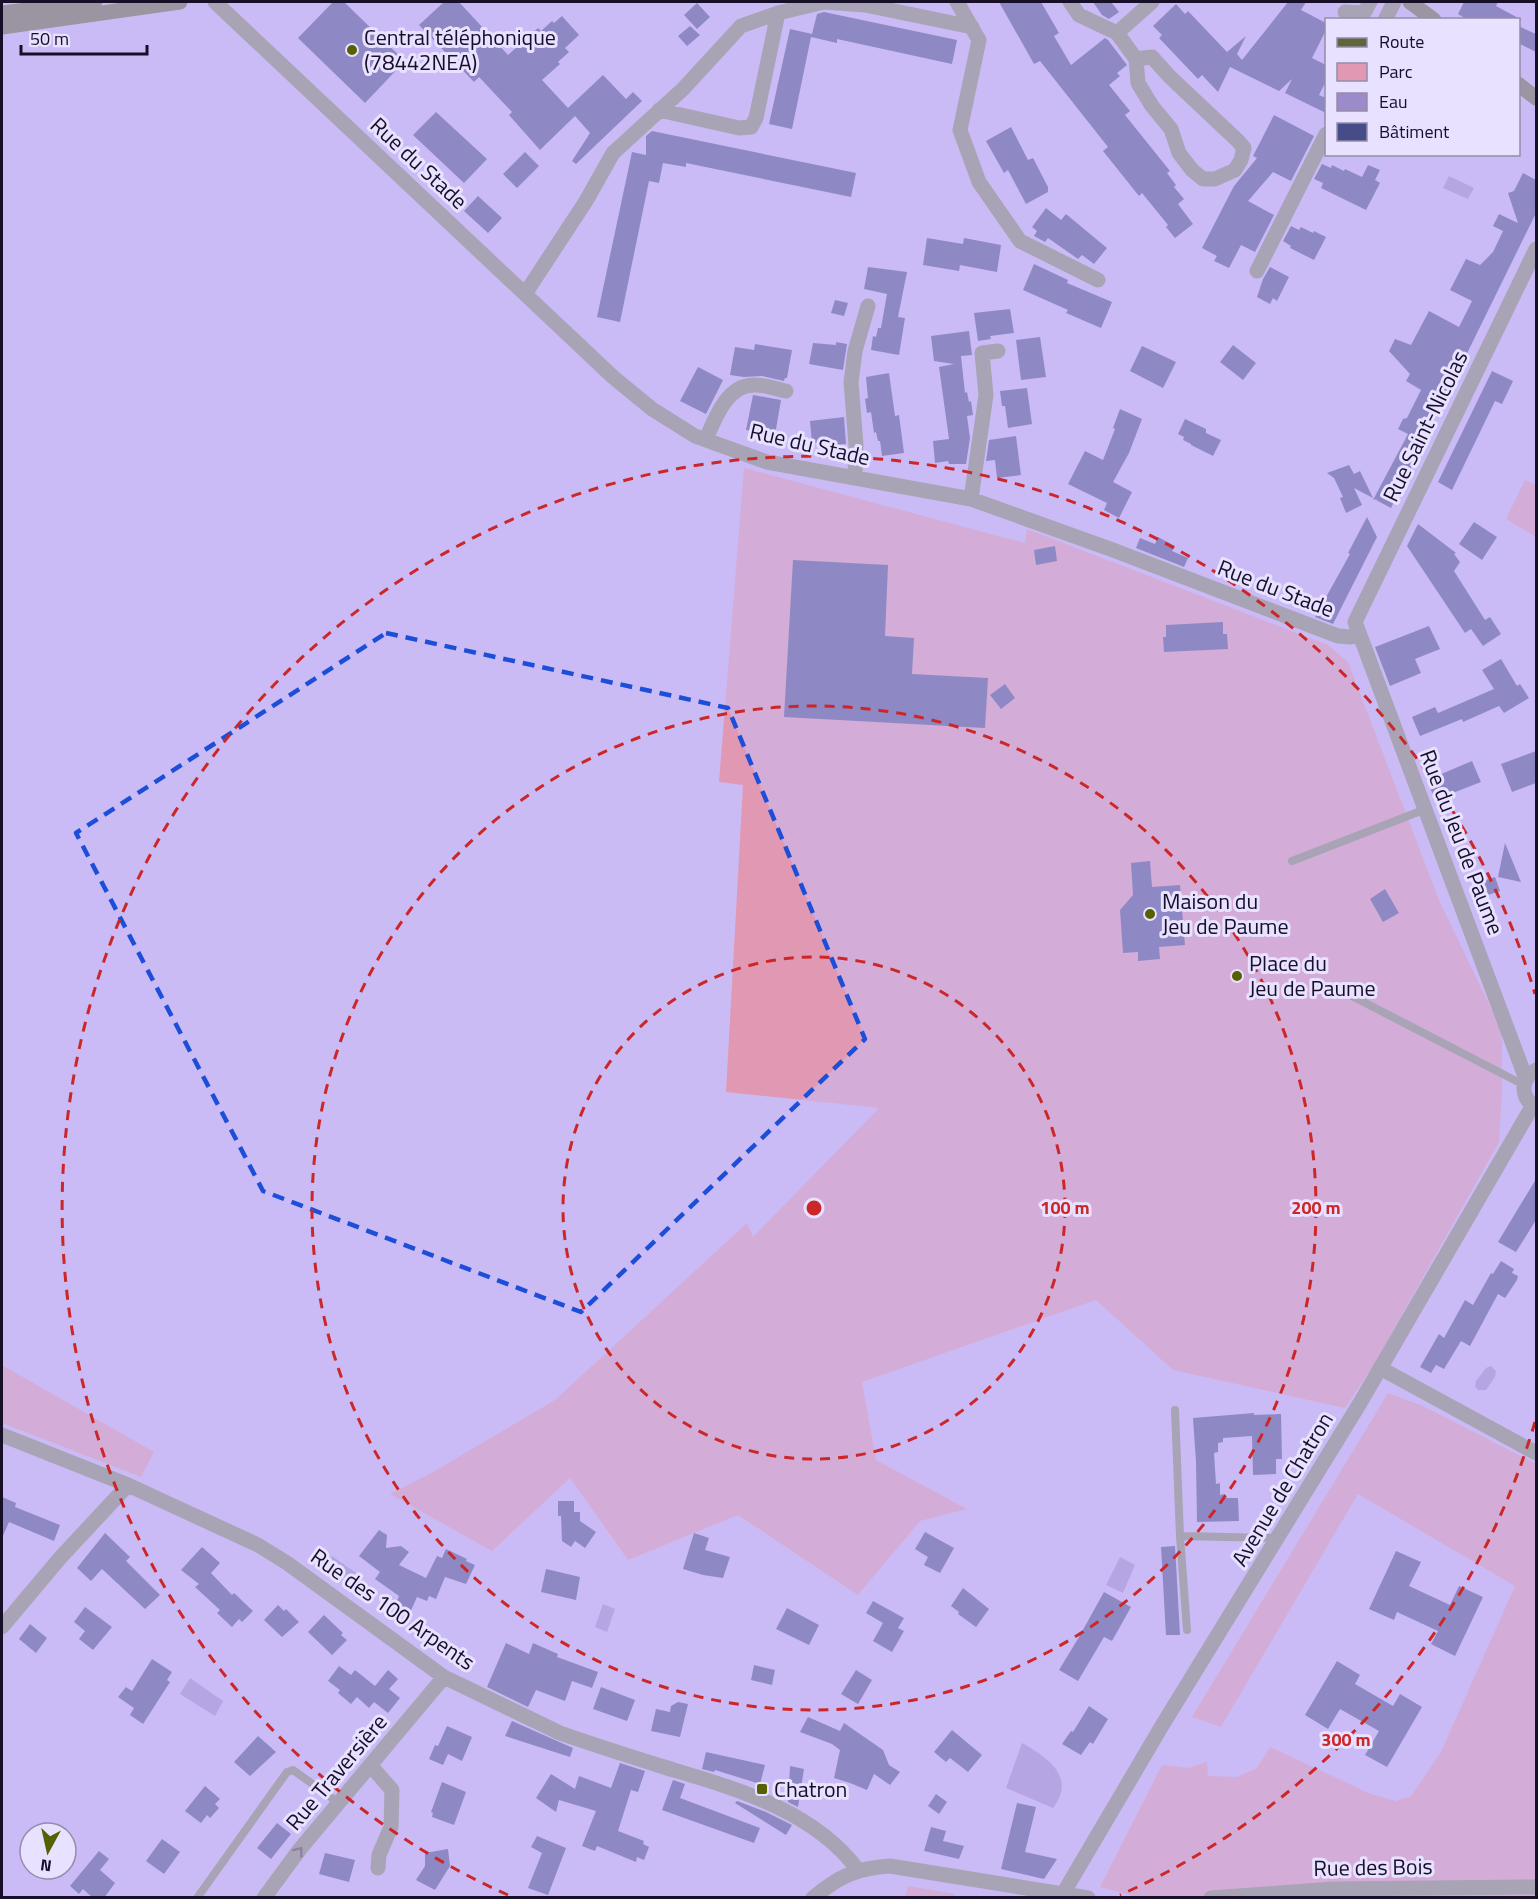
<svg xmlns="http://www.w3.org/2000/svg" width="1538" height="1899" font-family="'Titillium Web',sans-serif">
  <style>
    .green { fill: #e199b3 }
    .water { fill: #9c8acb }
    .building { fill: #454c87 }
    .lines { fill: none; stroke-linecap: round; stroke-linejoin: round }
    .service { stroke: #808668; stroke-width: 8 }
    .minor { stroke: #808668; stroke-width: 15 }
    .tertiary { stroke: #808668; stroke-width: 15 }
    .secondary { stroke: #5f663a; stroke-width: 15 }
    .oneway { stroke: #413f42 }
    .marked { fill: none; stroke: #1d4ed8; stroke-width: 4.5; stroke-dasharray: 12 8; stroke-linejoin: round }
    .ring { fill: none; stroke: #cc2728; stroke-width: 3; stroke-dasharray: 10 8 }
    .poi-dot { fill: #576000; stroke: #e8e1ff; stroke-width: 2 }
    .labels { text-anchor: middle; stroke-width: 6; stroke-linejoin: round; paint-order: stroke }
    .poi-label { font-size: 22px; fill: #170f28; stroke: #e8e1ff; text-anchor: start }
    .street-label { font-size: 22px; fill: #170f28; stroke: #e8e1ff }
    .centre { fill: #cc2728; stroke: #e8e1ff; stroke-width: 3 }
    .ring-label { font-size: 18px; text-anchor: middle; font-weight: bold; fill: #cc2728; stroke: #e8e1ff; stroke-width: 6; stroke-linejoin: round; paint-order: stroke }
  </style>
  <rect width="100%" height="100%" fill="#cabbf5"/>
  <path class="green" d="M744 468 1025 543 1027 529 1328 645 1348 662 1439 900 1502 1031V1092L1499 1142 1373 1366 1345 1408 1173 1370 1096 1300 862 1382 876 1460 967 1509 920 1521 858 1595 738 1515 628 1560 570 1478 492 1551 390 1494 433 1472 555 1400 747 1223 753 1237 879 1108 726 1092 743 785 719 782Z
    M1525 480 1536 485V537L1506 519Z
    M2 1365 154 1452 141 1477 2 1423Z
    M1388 1393 1423 1406 1536 1464V1897L1142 1898 1100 1887 1162 1765 1188 1768 1207 1762 1208 1776 1237 1777 1257 1768 1270 1747 1371 1794 1396 1801 1411 1796 1441 1752 1515 1586 1358 1494 1221 1727 1192 1717Z
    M908 1886 955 1894 954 1897H905Z"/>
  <path class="water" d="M1449 176 1474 188 1468 199 1443 188Z
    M1491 1366 1496 1371 1495 1377 1486 1390H1478L1475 1386 1476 1381 1486 1368Z
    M332 1556 356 1573 349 1582 325 1566Z
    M1120 1557 1135 1565 1123 1593 1106 1585Z
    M603 1604 615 1609 607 1632 595 1627Z
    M190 1678 223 1701 215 1716 180 1694Z
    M1022 1743C1047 1757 1077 1777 1053 1808L1006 1788Z"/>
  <path class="building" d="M333 2H344L405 61 365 103 298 38Z
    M444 2H459L508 55 538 28 541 31 552 21 554 23 562 16 579 35 565 48 569 52 558 62 560 64 542 80 568 108 603 75 626 99 633 92 642 101 576 164 572 161 590 133 575 116 540 150 509 115 512 112 479 77 474 82 419 25Z
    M999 2H1041L1059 33 1054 36 1071 65 1105 38 1108 40 1127 65 1117 73 1120 76 1109 85 1130 111 1125 115 1170 171 1167 173 1176 185 1174 187 1184 199 1178 204 1193 224 1175 238 1166 227 1168 225 1142 193 1139 196 1103 151 1108 147 1040 61 1034 64Z
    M1093 2H1111L1119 12 1109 19 1102 15Z
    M1288 2H1306L1301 10 1326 23V30L1312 58 1326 65V81L1319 95 1326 98V113L1285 93 1292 79 1279 91 1230 67 1218 92 1202 75 1198 79 1159 38 1162 35 1153 26 1176 4 1185 14 1188 11 1227 52 1246 36 1237 54 1242 60Z
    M1464 2H1498L1496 6 1522 20H1468L1458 14Z
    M697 3 710 17 697 29 684 15Z
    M824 12 957 40 952 64 837 39V43L811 37 792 129 769 124 790 29 812 34 817 14Z
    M690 26 700 35 687 46 678 36Z
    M1518 26 1536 34V52L1518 43Z
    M436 112 487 159 464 183 413 135Z
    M1274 115 1314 136 1291 181 1273 172 1248 201 1274 215 1255 252 1241 245 1229 268 1214 261 1217 256 1202 248 1234 186 1257 158 1253 156Z
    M1011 127 1028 160 1033 158 1048 187V192L1026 204 1008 170 1004 173 986 141Z
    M652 131 856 173 851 197 686 163V167L663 163 659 183 649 181 620 322 597 317 632 152 646 155V136Z
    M525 152 539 166 517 188 503 174Z
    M1322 164 1331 168 1332 165 1344 171 1345 169 1362 177 1368 165 1380 170 1375 180 1380 183 1366 210 1321 188 1323 183 1314 179Z
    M1523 173 1536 180V213L1391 508 1376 500 1377 499 1373 500 1408 434 1398 429 1403 419 1407 418 1421 390 1406 381 1410 374 1389 351 1395 339 1411 345 1429 311 1459 327 1472 301 1450 290 1466 259 1480 265 1493 252 1503 231 1493 226 1499 214 1518 223 1508 193 1514 191Z
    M478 196 502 218 488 233 464 211Z
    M1046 208 1061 220 1066 214 1107 248 1094 264 1082 255 1078 259 1048 238 1045 242 1034 236 1037 231 1032 227Z
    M1291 226 1299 230 1301 227 1313 233 1314 231 1326 237 1314 260 1290 248 1291 246 1283 241Z
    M927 238 963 244 964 238 1001 245 997 272 960 265 959 271 923 265Z
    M1034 264 1068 280 1067 283 1112 302 1101 328 1066 313 1068 310 1023 290Z
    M868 267 907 272 898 317 905 318 899 355 871 350 873 336 876 337 878 328H881L887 294 864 289Z
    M1270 267 1289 277 1277 301 1273 298 1270 304 1257 297 1263 279Z
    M835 300 848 303 844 316 831 313Z
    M1010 309 1014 333 990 336 991 339 978 341 974 313Z
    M969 331 972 355 961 356 965 393 967 392 969 402 971 401 973 415 967 416 970 438 966 464H949L948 461 935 463 933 441 949 439 939 367 954 364 934 361 931 336Z
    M1040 337 1046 377 1021 380 1016 340Z
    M836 342 847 344 843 370 809 364 813 343 836 345Z
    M755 344 792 350 787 378H785L784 381 762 376 744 377 730 375 735 347 754 350Z
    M1233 345 1256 363 1243 380 1220 362Z
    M1142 346 1176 362 1163 388 1130 371Z
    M698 367 723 380 706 414 680 401Z
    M1492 371 1513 381 1502 404 1495 401 1452 490 1438 482Z
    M889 373 895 416 899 415 904 453 882 456 880 441H878L876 432 874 433 871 412 867 413 865 399 868 398 866 377Z
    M1027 388 1032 424 1008 428 1005 406H1002L1000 391Z
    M753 395 781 400 775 435 746 430Z
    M1120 409 1142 419 1129 453 1113 482 1132 492 1119 518 1104 510 1107 503 1068 484 1085 451 1103 460 1115 429 1113 428Z
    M844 417 846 444 835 445 834 442 812 443 810 421Z
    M1185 419 1206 429V433L1221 440 1213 456 1191 445V444L1183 440 1184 437 1178 434Z
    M1016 436 1021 475 997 478 995 460 986 461 989 440Z
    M1349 465 1354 474 1360 471 1373 498 1354 488 1362 505 1346 513 1340 498 1343 497 1334 478 1327 473Z
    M1367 517 1377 537 1333 624 1315 617 1350 554 1348 553Z
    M1474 522 1497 537 1482 560 1459 544Z
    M1418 524 1456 553 1454 554 1460 562 1454 571 1485 620 1490 617 1501 634 1483 646 1471 629 1465 633 1407 546Z
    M1158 537 1175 546 1172 551 1188 558 1184 567 1136 548 1140 538 1155 544Z
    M1055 546 1057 561 1036 565 1034 550Z
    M793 560 888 565 885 636 914 638 912 674 988 678 985 728 784 717Z
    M1223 622V634H1227L1228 649 1164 652 1163 637H1166V625Z
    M1429 626 1440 649 1415 659 1421 673 1390 686 1375 647Z
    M1501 659 1517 686 1520 684 1529 698 1504 713 1499 706 1463 722 1462 719 1420 736 1412 717 1435 707 1438 713 1494 689 1482 670Z
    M1005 684 1015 698 1001 709 990 695Z
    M1536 751V783L1512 792 1501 764Z
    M1472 761 1481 782 1435 800 1427 780Z
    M1505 843 1521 882 1498 877Z
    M1150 861 1152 887 1180 885 1185 945 1159 947 1160 959 1138 961V952L1123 953 1120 910 1133 895 1131 863Z
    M1495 877 1500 891 1485 896 1480 882Z
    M1385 889 1399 913 1383 922 1370 899Z
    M1536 1179V1220L1516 1252 1498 1242Z
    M1501 1261 1514 1269 1512 1273 1518 1276 1517 1280 1505 1298 1498 1294 1470 1346 1461 1341 1444 1369 1436 1365 1431 1373 1420 1367 1439 1334 1444 1338 1465 1300 1473 1305 1491 1273 1493 1274Z
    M1254 1413V1415L1281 1414 1282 1459H1276V1474L1253 1475 1252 1436 1223 1438V1442L1218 1443V1452L1214 1453 1216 1484 1220 1483V1495L1225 1494V1498H1238L1239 1521 1197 1522 1196 1462 1193 1418Z
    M2 1497 16 1503 15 1507 60 1525 54 1541 9 1522 2 1538Z
    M558 1501H574V1512H580V1521L596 1532 585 1548 575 1541 571 1547 562 1541 561 1516H558Z
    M379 1530 387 1535 386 1548 401 1546 409 1552 399 1565 426 1578 437 1556 442 1558 446 1549 467 1559 466 1561 475 1565 466 1584 445 1577 436 1599 429 1596 427 1601 417 1597 409 1615 394 1608 399 1596 375 1579 380 1572 359 1556Z
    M925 1532 954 1548 940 1573 924 1565 928 1557 915 1549Z
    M105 1533 130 1557 126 1561 160 1595 145 1609 102 1569 91 1581 77 1568Z
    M694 1533 709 1538 705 1550 730 1557 723 1578 703 1575 683 1569Z
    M1175 1546 1180 1635H1166L1161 1547Z
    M202 1547 220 1563 211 1573 232 1595 234 1593 253 1611 242 1622 239 1619 232 1627 217 1613 220 1610 195 1587 199 1584 181 1570Z
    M1396 1551 1421 1562 1409 1586 1450 1605 1459 1586 1483 1597 1455 1656 1431 1644 1438 1631 1397 1612 1394 1620 1369 1609Z
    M546 1569 580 1577 576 1600 541 1592Z
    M963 1588 989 1609 976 1627 958 1614 959 1612 951 1606Z
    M1104 1592 1131 1607 1112 1641 1104 1637 1078 1681 1059 1670 1079 1637Z
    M873 1601 904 1618 898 1628 904 1631 892 1652 873 1641 883 1623 866 1613Z
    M278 1605 284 1611 286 1609 299 1622 282 1637 264 1620Z
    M85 1607 112 1627 93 1650 79 1639 85 1631 74 1622Z
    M787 1608 819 1625 809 1645 776 1629Z
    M324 1615 343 1633 341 1635 347 1640 332 1655 308 1632Z
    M30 1624 47 1638 36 1653 19 1639Z
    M506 1643 529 1654 533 1643 558 1654 557 1657 598 1672 592 1688 572 1681 565 1701 536 1690 528 1707 487 1687Z
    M152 1659 172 1672 167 1680 170 1682 143 1724 130 1715 134 1708 118 1697 126 1687 132 1691Z
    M1337 1661 1360 1675 1355 1684 1393 1706 1400 1694 1422 1707 1387 1767 1365 1755 1379 1731 1340 1709 1328 1729 1305 1715Z
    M754 1665 775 1670 772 1685 751 1680Z
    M339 1666 351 1675 355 1670 375 1686 388 1670 398 1679 389 1689 400 1698 388 1713 374 1702 369 1708 357 1697 351 1704 338 1693 340 1690 328 1681Z
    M856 1670 872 1680 858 1704 841 1694Z
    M601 1687 635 1700 627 1721 593 1709Z
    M678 1702 688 1704 680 1737 651 1731 656 1709 670 1712 671 1706Z
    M1089 1706 1108 1719 1093 1744 1090 1742 1081 1755 1062 1744 1071 1731 1073 1732Z
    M808 1717 840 1731 844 1723 883 1750 889 1765 900 1772 890 1785 874 1774 867 1790 850 1783 834 1778 840 1750 832 1744 800 1732Z
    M512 1721 573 1748 570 1757 505 1736Z
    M447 1726 472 1737 462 1761 448 1754 443 1765 429 1759 435 1745 438 1746Z
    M952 1730 982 1755 968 1772 950 1758 946 1762 934 1752Z
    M258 1736 276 1752 250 1776 234 1762Z
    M706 1752 765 1765 760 1784 715 1770 714 1772 702 1769Z
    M620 1763 645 1771 638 1792 631 1790 618 1831 644 1841 643 1844 649 1847 644 1860 637 1857 636 1862 597 1846 595 1851 582 1846 596 1811 559 1800 556 1812 536 1798 551 1774 575 1789 579 1776 611 1788Z
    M790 1766 804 1769 798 1807 788 1802Z
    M673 1780 685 1784 680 1798 760 1828 754 1843 662 1810Z
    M442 1782 466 1792 454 1825 432 1817 433 1813 431 1812Z
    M205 1786 220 1799 215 1804 219 1808 210 1818 207 1815 201 1823 185 1811Z
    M936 1794 947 1802 939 1814 928 1806Z
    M737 1801 766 1812 792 1825 786 1835 735 1803Z
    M1017 1803 1036 1807 1025 1852 1057 1859 1044 1879 1001 1869Z
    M277 1823 291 1834 271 1859 257 1848Z
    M931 1827 946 1831 943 1841 964 1846 959 1859 924 1851Z
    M537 1836 566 1848 548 1895 528 1888 542 1853 531 1847Z
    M162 1839 180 1852 164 1874 146 1861Z
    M448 1849 450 1866 435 1890 416 1880 425 1866V1853Z
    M99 1851 109 1859 100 1870 115 1883 104 1898H93L83 1889 79 1894 70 1886Z
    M325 1853 355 1860 349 1882 319 1874Z"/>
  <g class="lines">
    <path class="service" d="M1292 861 1426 809
      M1352 996 1524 1085
      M1175 1410 1180 1536 1277 1538
      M1180 1536 1187 1630
      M197 1898 287 1772 293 1770 339 1803"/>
    <path class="minor" d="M215 2 613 377 652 409 695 436 767 462 971 499 1113 550 1338 636 1351 637 1359 635
      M957 2 979 40 960 130 979 182 1020 241 1098 280
      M1070 2 1079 15 1117 33 1136 59 1138 83 1152 106 1171 129 1179 153 1192 170 1203 179H1215L1235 170 1241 160 1244 148 1238 141 1170 77 1152 57 1136 59
      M1345 12 1364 13 1370 2
      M1385 20 1394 2
      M1117 33 1152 2
      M659 110 739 128 751 127 756 118 778 13
      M1257 271 1326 134
      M525 294 586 201 613 153 683 89 741 26 778 13 824 2 865 5 972 27
      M706 439C715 419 726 386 753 385 763 384 776 389 786 391
      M855 477 856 445 851 382 855 351 868 306
      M971 499 986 395 982 353 998 351
      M1526 1079 1355 622 1536 249
      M1380 1368 1536 1453
      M2 1435 128 1485 258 1545 287 1563 444 1677 560 1733C594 1745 629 1756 664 1767 733 1788 813 1809 858 1870
      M2 1627 60 1558 128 1485
      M371 1766 392 1790 391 1827 379 1855 378 1868
      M264 1898 300 1849 444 1677"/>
    <path class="tertiary" d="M1536 1070C1520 1079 1520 1098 1536 1107
      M1064 1892 1163 1724 1360 1403 1533 1105
      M813 1898C839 1876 857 1868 890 1866L1088 1898
      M1211 1898 1333 1889 1536 1887"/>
    <path class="secondary" d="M1410 2 1434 20
      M2 13 95 2
      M2 27 180 2
      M1518 84 1536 98"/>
  </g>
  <defs><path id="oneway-chevron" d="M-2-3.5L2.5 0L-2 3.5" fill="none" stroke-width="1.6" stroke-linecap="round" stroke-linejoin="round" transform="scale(1.5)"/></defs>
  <use class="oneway" href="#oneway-chevron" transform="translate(299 1851) rotate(-52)"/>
  <path d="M0 0H1538V1899H0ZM386 633 728 708 865 1039 581 1312 263 1191 76 833Z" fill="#cabbf5" fill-opacity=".55" fill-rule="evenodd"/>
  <path class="marked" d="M386 633 728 708 865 1039 581 1312 263 1191 76 833Z"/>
  <g class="ring">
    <circle cx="814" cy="1208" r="251"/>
    <circle cx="814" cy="1208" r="502"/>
    <path d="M1535 1422A752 752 0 0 1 1120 1895M508 1895A752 752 0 1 1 1535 994"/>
  </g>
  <g class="poi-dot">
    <circle cx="352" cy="50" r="6"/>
    <circle cx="1150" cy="914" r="6"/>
    <circle cx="1237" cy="976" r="6"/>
    <rect x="756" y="1783" width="12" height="12" rx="3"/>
  </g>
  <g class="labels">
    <g class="poi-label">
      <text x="364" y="45">Central téléphonique<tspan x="364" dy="25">(78442NEA)</tspan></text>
      <text x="1162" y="909">Maison du<tspan x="1162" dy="25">Jeu de Paume</tspan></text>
      <text x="1249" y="971">Place du<tspan x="1249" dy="25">Jeu de Paume</tspan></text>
      <text x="774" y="1797">Chatron</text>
    </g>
    <g class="street-label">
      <text transform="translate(419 163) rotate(43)" y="8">Rue du Stade</text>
      <text transform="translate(1425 426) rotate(-64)" y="8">Rue Saint-Nicolas</text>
      <text transform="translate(810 444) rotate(13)" y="8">Rue du Stade</text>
      <text transform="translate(1276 588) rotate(21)" y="8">Rue du Stade</text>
      <text transform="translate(1462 842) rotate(69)" y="8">Rue du Jeu de Paume</text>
      <text transform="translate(1282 1489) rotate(-59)" y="8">Avenue de Chatron</text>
      <text transform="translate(393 1609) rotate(35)" y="8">Rue des 100 Arpents</text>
      <text transform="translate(336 1772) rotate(-50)" y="8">Rue Traversière</text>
      <text transform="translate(1373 1867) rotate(-1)" y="8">Rue des Bois</text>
    </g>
  </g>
  <circle cx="814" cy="1208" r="9" class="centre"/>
  <g class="ring-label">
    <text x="1065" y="1214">100 m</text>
    <text x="1316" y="1214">200 m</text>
    <text x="1346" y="1746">300 m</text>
  </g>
  <rect width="1538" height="1899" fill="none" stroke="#170f28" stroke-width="6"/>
  <rect x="1325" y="18" width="195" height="138" fill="#e8e1ff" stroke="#948da9" stroke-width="1.5"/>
  <rect x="1337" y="38" width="30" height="9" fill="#5f663a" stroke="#948da9" stroke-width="1.5"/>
  <text x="1379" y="48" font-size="18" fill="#170f28">Route</text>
  <rect x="1337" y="63" width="30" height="18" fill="#e199b3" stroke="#948da9" stroke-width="1.5"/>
  <text x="1379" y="78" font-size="18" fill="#170f28">Parc</text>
  <rect x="1337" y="93" width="30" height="18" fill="#9c8acb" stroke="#948da9" stroke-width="1.5"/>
  <text x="1379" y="108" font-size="18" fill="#170f28">Eau</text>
  <rect x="1337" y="123" width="30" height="18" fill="#454c87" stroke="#948da9" stroke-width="1.5"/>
  <text x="1379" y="138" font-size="18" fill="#170f28">Bâtiment</text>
  <g transform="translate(48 1851) rotate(188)"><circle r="28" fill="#e8e1ff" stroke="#948da9" stroke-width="1.5"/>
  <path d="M0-4.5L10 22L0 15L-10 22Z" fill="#576000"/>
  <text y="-9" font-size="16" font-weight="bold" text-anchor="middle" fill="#170f28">N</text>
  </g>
  <path d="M21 45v9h126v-9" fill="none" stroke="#170f28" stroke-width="3"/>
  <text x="30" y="45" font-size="18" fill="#170f28" stroke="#e8e1ff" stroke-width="4.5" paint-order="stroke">50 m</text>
</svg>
